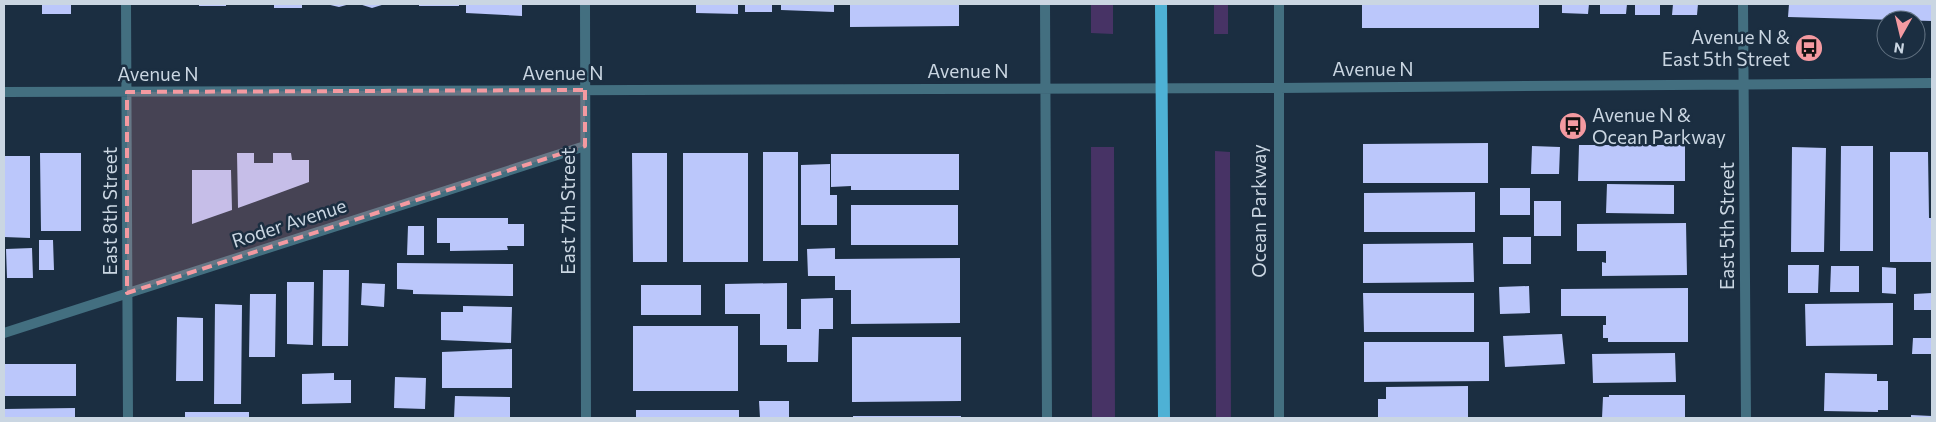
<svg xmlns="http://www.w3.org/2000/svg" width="1936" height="422" font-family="Commissioner,sans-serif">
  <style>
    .green { fill: #473365 }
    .building { fill: #bbc7fb }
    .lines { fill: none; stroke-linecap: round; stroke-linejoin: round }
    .street { stroke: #436f80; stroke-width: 10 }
    .primary { stroke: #4eb1d5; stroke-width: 12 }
    .marked { fill: #f49aa1; fill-opacity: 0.2; stroke: #f49aa1; stroke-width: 4; stroke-dasharray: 10 6; stroke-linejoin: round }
    .labels { text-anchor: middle; stroke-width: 5; stroke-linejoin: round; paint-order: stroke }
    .poi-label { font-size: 19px; fill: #cad6e2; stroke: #1b2e41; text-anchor: end }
    .street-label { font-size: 19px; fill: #cad6e2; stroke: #1b2e41 }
  </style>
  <rect width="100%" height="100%" fill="#1b2e41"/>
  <path class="green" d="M1091 4H1113V34L1091 33Z
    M1214 4H1228V34H1214Z
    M1091 147H1114L1115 418H1092Z
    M1215 151 1230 152 1231 418H1216Z"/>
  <path class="building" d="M42 4H71V14H42Z
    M199 4H226V6H199Z
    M274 4H302V8H274Z
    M326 4H350L339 7Z
    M359 4H385L372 8Z
    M419 4H459V6H419Z
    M466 4H522V16L466 13Z
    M696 4H738V14L696 13Z
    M745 4H772V12H745Z
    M781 4H834V12L781 10Z
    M850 4H959V26L850 27Z
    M1362 4H1539V28H1362Z
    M1562 4H1589L1588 14 1562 13Z
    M1600 4H1627L1626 14H1600Z
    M1635 4H1660V15H1635Z
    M1673 4H1698L1697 15H1672Z
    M1789 4H1932V21L1788 17Z
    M1488 143V183H1363V144Z
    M1579 145H1685V181H1578Z
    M1532 146 1560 147 1559 174H1531Z
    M1841 146H1873V251H1840Z
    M1792 147 1826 148 1824 252H1791Z
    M763 152H798V261H763Z
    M1890 152H1928L1929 218H1931V262H1890Z
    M40 153H81V231H41Z
    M237 153H254V163H273V153H291L292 160H309V182L238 208Z
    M632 153H667V262H633Z
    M683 153H748V262H683Z
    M831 154H959V190H851V186L831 187Z
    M4 156H30V238L4 237Z
    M830 164V195H837V225H801V165Z
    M192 170H231L232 210 192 224Z
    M1607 184 1674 185V214L1606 213Z
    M1500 188H1530V215H1500Z
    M1475 192V232H1364V193Z
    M1534 201H1561V236H1534Z
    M851 205H958V245H851Z
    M437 218H508V224H524V246H507L508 250 450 251V243H437Z
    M1686 223 1687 275 1602 276V262L1606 263V251H1577V224Z
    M408 226H424V255H407Z
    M1503 237H1531V264H1503Z
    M39 240H53L54 270H39Z
    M1473 243 1474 282 1363 283V244Z
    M32 248 33 278H7L6 249Z
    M835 248V259L960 258V323L851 324V290H835V276H808L807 249Z
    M397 263 513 264V296L413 294V290L397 289Z
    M1788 265H1819L1818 293H1788Z
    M1831 266H1859V292H1830Z
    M1882 267 1896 268V294L1882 293Z
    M323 270H349L348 346H322Z
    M287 282H314L313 345 287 344Z
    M362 283 385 284 384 307 361 305Z
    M787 283V329H801V299L833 298V329H819L818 362H787V345H760V314H725V284Z
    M641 285H701V315H641Z
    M1529 286 1530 313 1500 314 1499 287Z
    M1688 288V342H1608V338H1603V325H1606V316H1561V289Z
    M1363 293H1474V332H1364Z
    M1932 293V310H1914V294Z
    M250 294H276L275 357H249Z
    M1893 303V345L1806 346 1805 304Z
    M215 304 242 305 241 404H214Z
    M463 306 512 307 511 343 441 340V312H463Z
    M177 317 203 318V381H176Z
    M633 326H738V391H633Z
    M1562 334 1565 364 1505 367 1503 336Z
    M852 337H961V401L852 402Z
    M1913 338H1932V354H1912Z
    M1364 342H1489V381L1364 382Z
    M512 349V388H442V352Z
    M1675 353 1676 382 1593 383 1592 354Z
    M4 364H76V396H4Z
    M334 373V380H351V403L302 404V374Z
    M1825 373 1877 374V381H1888V410H1878V412L1824 411Z
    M395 377 426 378 425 409 394 408Z
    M1468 386V418H1378V399H1386V387Z
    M1609 395H1685V418H1602L1603 397H1609Z
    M455 396 510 397V418H454Z
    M759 401H789V418H760Z
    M75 408V418H4V409Z
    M636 410H739V418H636Z
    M185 412H249V418H185Z
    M1911 415 1932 416V418H1911Z
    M853 416H961V418H853Z"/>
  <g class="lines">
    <path class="street" d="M126 4 128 418
      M585 4 586 418
      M1045 4 1047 418
      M1279 4V418
      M1743 4 1746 418
      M4 92 1278 88 1932 83
      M4 333 585 146"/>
    <path class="primary" d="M1161 4 1164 418"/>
  </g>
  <path class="marked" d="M585 90V146L127 293V92Z"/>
  <defs>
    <symbol id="bus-disc" viewBox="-11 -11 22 22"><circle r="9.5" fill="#f49aa1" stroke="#1b2e41"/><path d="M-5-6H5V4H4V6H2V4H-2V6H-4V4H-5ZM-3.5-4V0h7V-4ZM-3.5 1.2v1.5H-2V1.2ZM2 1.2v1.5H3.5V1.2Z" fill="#111"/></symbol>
  </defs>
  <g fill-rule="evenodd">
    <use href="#bus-disc" x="1793" y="32" width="32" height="32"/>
    <use href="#bus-disc" x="1557" y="110" width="32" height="32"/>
  </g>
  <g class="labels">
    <g class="poi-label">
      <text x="1790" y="44">Avenue N &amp;<tspan x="1790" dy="22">East 5th Street</tspan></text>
      <text x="1592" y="122" text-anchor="start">Avenue N &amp;<tspan x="1592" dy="22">Ocean Parkway</tspan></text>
    </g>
    <g class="street-label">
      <text x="1373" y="76">Avenue N</text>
      <text x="968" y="78">Avenue N</text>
      <text x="563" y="80">Avenue N</text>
      <text x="158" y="81">Avenue N</text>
      <text transform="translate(110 211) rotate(-90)" y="7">East 8th Street</text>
      <text transform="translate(568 211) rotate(-90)" y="7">East 7th Street</text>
      <text transform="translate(1259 211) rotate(-90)" y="7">Ocean Parkway</text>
      <text transform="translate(289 223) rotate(-18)" y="7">Roder Avenue</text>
      <text transform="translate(1727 226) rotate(-90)" y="7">East 5th Street</text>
    </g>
  </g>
  <rect width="1936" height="422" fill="none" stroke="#cad6e2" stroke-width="10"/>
  <g transform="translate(1901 35) rotate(188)"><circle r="24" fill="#1b2e41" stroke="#617181"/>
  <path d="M0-4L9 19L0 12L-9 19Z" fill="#f49aa1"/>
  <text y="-8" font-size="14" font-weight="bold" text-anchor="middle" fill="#cad6e2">N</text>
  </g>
</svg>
